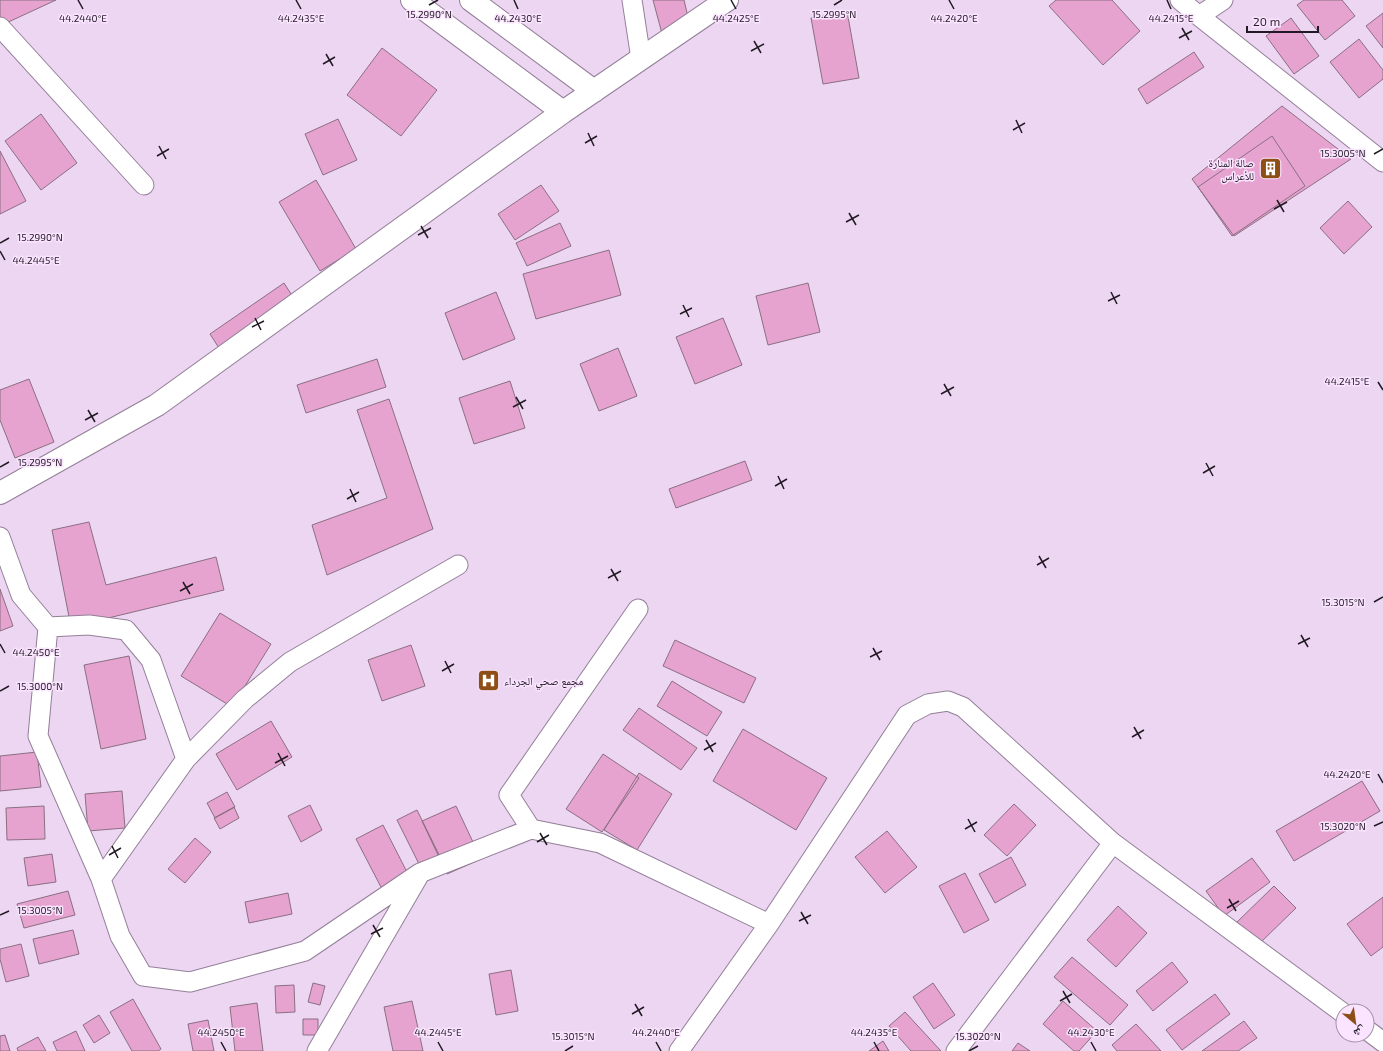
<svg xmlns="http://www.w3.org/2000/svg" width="1383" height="1051" font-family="'Exo 2','Noto Naskh Arabic',sans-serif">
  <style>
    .building { fill: #e7a3d0; stroke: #8a6f81 }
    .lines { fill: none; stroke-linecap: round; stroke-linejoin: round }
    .minor-casing { stroke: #937f98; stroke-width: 21 }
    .tertiary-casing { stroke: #937f98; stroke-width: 24 }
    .minor { stroke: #fff; stroke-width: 19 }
    .tertiary { stroke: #fff; stroke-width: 22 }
    .ticks { fill: none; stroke: #211923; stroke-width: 1.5 }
    .labels { text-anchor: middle; stroke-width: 3; stroke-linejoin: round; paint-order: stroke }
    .poi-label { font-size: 11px; fill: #211923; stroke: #fae4ff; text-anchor: end }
    .ticks-label { font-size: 10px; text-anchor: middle; fill: #211923; stroke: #fae4ff; stroke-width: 3; stroke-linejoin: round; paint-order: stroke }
  </style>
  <rect width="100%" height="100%" fill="#edd6f2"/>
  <path class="building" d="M0 0H56L4 24 0 16Z
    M653 0H684L692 34 664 41Z
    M1056 0H1112L1140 31 1103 65 1049 6Z
    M1304 0H1342L1355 16 1325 40 1297 5Z
    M847 11 859 78 823 84 811 18Z
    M1383 13V48L1366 26Z
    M1291 18 1319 56 1294 74 1266 36Z
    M1359 39 1383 70V79L1359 98 1330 62Z
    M382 48 437 90 401 136 347 95Z
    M1194 52 1204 67 1147 104 1138 89Z
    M1282 106 1351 159 1234 236 1192 179Z
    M41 114 77 163 41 190 5 141Z
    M338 119 357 160 323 175 305 134Z
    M1272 136 1305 186 1232 236 1198 187Z
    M0 151 26 201 0 214Z
    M316 180 356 249 320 271 279 202Z
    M541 185 559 211 515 240 498 214Z
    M1348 201 1372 227 1344 254 1320 228Z
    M560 223 571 246 527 266 516 243Z
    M609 250 621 295 536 319 523 274Z
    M284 283 293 297 219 348 210 334Z
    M808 283 820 332 768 345 756 296Z
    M496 292 515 339 463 360 445 313Z
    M723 318 742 365 695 384 676 337Z
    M618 348 637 396 599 411 580 364Z
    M377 359 386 387 306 413 297 385Z
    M29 379 54 442 15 458 0 420V390Z
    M510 381 525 428 474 444 459 398Z
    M389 399 433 529 327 575 312 525 387 498 357 410Z
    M745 461 752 480 676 508 669 489Z
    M89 522 106 585 216 557 224 590 71 627 52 530Z
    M0 589 13 626 0 631Z
    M220 613 271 644 232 707 181 676Z
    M675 640 756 678 744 703 663 666Z
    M411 645 425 686 382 701 368 660Z
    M129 656 146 739 101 749 84 665Z
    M672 681 722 712 707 736 657 706Z
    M639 708 697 748 681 770 623 730Z
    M271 721 292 757 237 790 216 754Z
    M743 729 827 778 796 830 713 781Z
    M37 752 41 787 0 791V756Z
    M603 754 639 778 602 832 566 809Z
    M639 773 672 794 637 850 604 830Z
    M1362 781 1380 811 1294 861 1276 831Z
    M122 791 125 828 88 831 85 794Z
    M227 792 235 807 215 818 207 803Z
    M1014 804 1036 825 1007 856 984 835Z
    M310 805 322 830 301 842 288 816Z
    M44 806 45 839 7 840 6 808Z
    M456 806 481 859 447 874 422 821Z
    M234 807 239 818 220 829 214 818Z
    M417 810 444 865 424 874 397 820Z
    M383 825 409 876 382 889 356 839Z
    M887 831 917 867 885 893 855 857Z
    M195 838 211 852 185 883 168 869Z
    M52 854 56 882 28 886 24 858Z
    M1011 857 1026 885 995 903 979 874Z
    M1252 858 1270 882 1224 916 1206 891Z
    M965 873 989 920 964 933 939 886Z
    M1274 886 1296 908 1258 945 1236 923Z
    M68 891 75 915 24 928 17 904Z
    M288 893 292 914 249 923 245 902Z
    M1383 897V947L1371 956 1347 924Z
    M1118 906 1147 933 1116 967 1087 940Z
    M73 930 79 954 39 964 33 939Z
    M21 944 29 976 6 982 0 959V949Z
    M1072 957 1128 1005 1110 1025 1054 977Z
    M1172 962 1188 982 1153 1011 1136 991Z
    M511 970 518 1011 496 1015 489 974Z
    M313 983 325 986 320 1005 308 1002Z
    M933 983 955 1015 934 1029 913 997Z
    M294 985 295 1012 276 1013 275 986Z
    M1215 994 1230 1014 1182 1050 1166 1030Z
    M133 999 161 1049 158 1051H132L110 1012Z
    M412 1001 423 1051H393L384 1007Z
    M1063 1001 1097 1031 1079 1051H1074L1043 1024Z
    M257 1003 263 1051H235L230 1007Z
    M905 1012 941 1051H911L889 1026Z
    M99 1015 110 1033 94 1043 83 1025Z
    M303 1019H318V1035H303Z
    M208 1020 214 1051H193L188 1024Z
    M1244 1021 1257 1038 1238 1051H1202Z
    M1136 1024 1161 1051H1117L1112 1045Z
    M76 1031 85 1051H57L53 1042Z
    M5 1035 10 1051H0V1036Z
    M38 1037 46 1051H18L17 1048Z
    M883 1041 889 1051H869Z
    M1018 1043 1030 1051H1012Z"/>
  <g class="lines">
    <defs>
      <path id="minor" d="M632 0 641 59
        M1180 0 1199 16 1383 162
        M1199 16 1223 0
        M0 27 144 185
        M0 537 21 595 48 627 89 625 126 630 151 660 186 759
        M48 627 38 736 101 879 120 936 143 976 190 982 305 951 420 873 531 829 600 843 769 924
        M531 829 509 795 638 609
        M101 879 186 759 245 699 290 662 458 565
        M1367 1030 1383 1042
        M317 1051 418 877
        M679 1051 769 924 907 715 928 704 948 701 963 707 1113 843 1343 1013
        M956 1051 1113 843"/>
      <path id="tertiary" d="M412 0 563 112
        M471 0 594 91
        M0 493 157 405 563 112 727 0"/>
    </defs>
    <use href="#minor" class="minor-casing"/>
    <use href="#tertiary" class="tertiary-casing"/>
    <use href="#minor" class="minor"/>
    <use href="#tertiary" class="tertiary"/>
  </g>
  <path class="ticks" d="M78 0 83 9M296 0 301 9M514 0 518 9M731 0 736 9M949 0 954 9M1167 0 1171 9M429 5 438 0M834 5 842 0M1182 28 1189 40M1179 38 1192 31M754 41 761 53M751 51 764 44M326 54 333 66M323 64 335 57M1016 120 1022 133M1013 130 1025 123M588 133 594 146M585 143 597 136M159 146 166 159M1374 154 1383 149M157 156 169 149M1277 200 1284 212M1274 209 1287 202M849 213 856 225M846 222 859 215M421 226 428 238M418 235 431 228M0 243 9 238M0 251 5 260M1111 292 1117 304M1108 301 1120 295M683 305 689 317M680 314 692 308M255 318 261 330M252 327 264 321M1378 382 1383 390M944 384 951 396M941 394 954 387M516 397 523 409M513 407 526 400M88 410 95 422M85 420 98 413M1206 463 1213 476M0 467 9 462M1203 473 1215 466M778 476 784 489M775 486 787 479M350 489 356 502M347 499 359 492M1039 556 1046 568M1037 565 1049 558M611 569 618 581M608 578 621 571M183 582 190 594M180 591 193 584M1374 602 1383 597M1301 635 1308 647M0 644 5 653M1298 644 1310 638M873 648 880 660M870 657 882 651M445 661 451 673M442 671 454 664M0 691 9 686M1134 727 1141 739M1132 737 1144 730M706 740 713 752M704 750 716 743M278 753 285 766M275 763 288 756M1378 774 1383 783M968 819 975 832M1374 826 1383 822M965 829 977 822M540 833 547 845M537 842 549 835M112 846 118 858M109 855 121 848M1229 899 1236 911M1227 908 1239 901M801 912 808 924M0 915 9 911M799 921 811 915M373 925 380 937M371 934 383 928M1063 991 1070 1003M1060 1001 1072 994M635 1004 642 1016M632 1014 644 1007M221 1042 226 1051M438 1042 443 1051M656 1042 661 1051M874 1042 879 1051M1091 1042 1096 1051M565 1051 573 1046M969 1051 978 1046"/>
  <defs>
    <symbol id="building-square" viewBox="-11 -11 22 22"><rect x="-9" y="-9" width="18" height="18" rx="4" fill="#8e4f17" stroke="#fae4ff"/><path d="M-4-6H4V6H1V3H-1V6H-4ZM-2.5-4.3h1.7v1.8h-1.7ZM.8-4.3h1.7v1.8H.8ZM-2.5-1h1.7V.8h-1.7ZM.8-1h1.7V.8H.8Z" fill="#fff"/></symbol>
    <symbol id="hospital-square" viewBox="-11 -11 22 22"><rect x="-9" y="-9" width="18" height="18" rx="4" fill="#8e4f17" stroke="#fae4ff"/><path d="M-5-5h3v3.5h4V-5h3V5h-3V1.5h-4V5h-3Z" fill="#fff"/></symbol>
  </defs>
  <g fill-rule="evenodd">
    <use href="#building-square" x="1258" y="156" width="25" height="25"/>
    <use href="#hospital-square" x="476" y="668" width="25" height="25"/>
  </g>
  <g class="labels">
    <g class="poi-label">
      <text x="1254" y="167">صالة المنارة<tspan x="1254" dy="13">للأعراس</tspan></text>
      <text x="504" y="685" text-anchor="start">مجمع صحي الجرداء</text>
    </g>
  </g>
  <g class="ticks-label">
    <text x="429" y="18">15.2990°N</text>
    <text x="834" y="18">15.2995°N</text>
    <text x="83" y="22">44.2440°E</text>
    <text x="301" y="22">44.2435°E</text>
    <text x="518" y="22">44.2430°E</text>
    <text x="736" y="22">44.2425°E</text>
    <text x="954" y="22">44.2420°E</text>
    <text x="1171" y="22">44.2415°E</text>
    <text x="1343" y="157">15.3005°N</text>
    <text x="40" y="241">15.2990°N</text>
    <text x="36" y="264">44.2445°E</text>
    <text x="1347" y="385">44.2415°E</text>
    <text x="40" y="466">15.2995°N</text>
    <text x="1343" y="606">15.3015°N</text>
    <text x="36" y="656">44.2450°E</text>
    <text x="40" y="690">15.3000°N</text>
    <text x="1347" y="778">44.2420°E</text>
    <text x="1343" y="830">15.3020°N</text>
    <text x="40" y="914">15.3005°N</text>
    <text x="221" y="1036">44.2450°E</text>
    <text x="438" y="1036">44.2445°E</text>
    <text x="656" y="1036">44.2440°E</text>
    <text x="874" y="1036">44.2435°E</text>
    <text x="1091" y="1036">44.2430°E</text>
    <text x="573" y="1040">15.3015°N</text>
    <text x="978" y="1040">15.3020°N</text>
  </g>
  <g transform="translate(1355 1023) rotate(151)"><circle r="19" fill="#fae4ff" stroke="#a393a7"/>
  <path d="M0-3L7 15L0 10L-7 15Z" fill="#8e4f17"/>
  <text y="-6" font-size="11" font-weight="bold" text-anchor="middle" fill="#211923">ش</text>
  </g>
  <path d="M1247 26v6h71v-6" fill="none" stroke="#211923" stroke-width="2"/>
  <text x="1253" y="26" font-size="12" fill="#211923" stroke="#fae4ff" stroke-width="3" paint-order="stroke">20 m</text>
</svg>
